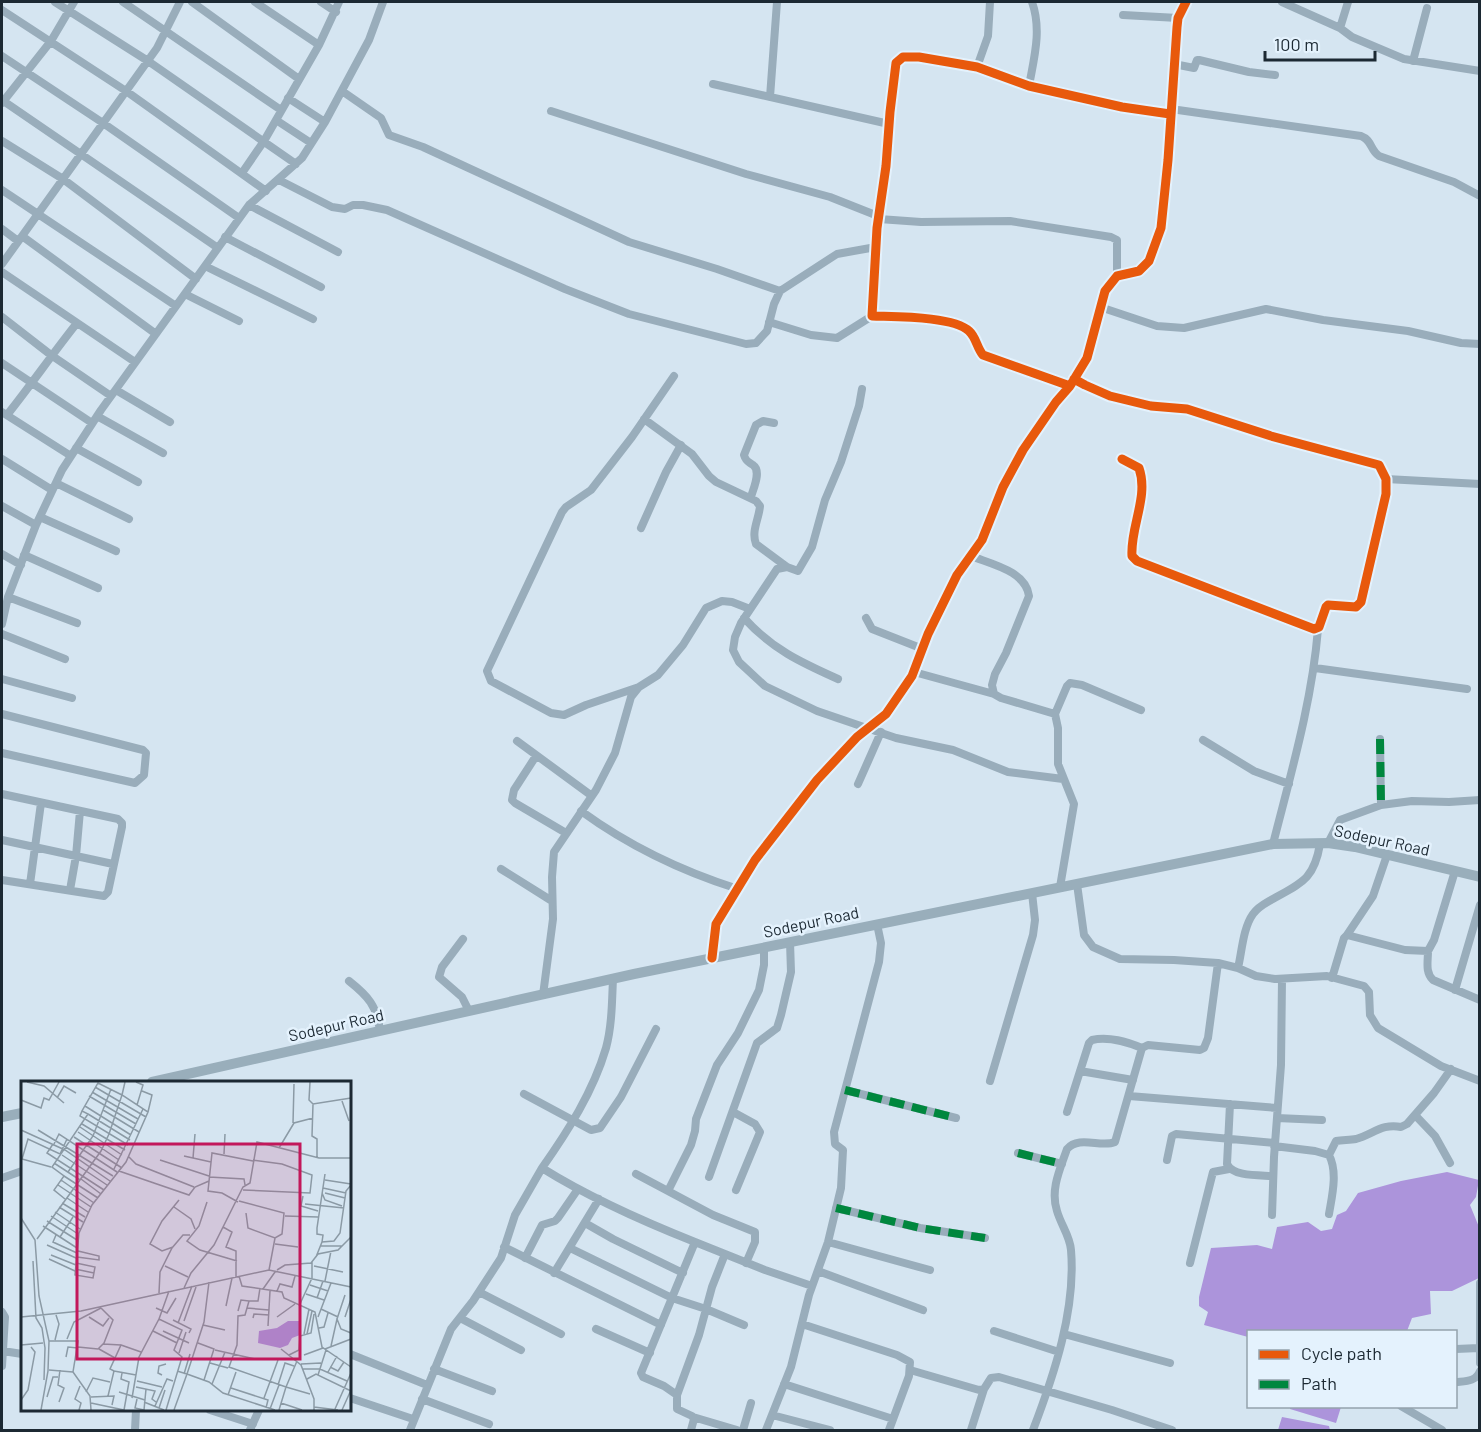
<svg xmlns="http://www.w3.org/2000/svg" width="1481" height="1432" font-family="Barlow,sans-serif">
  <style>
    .water { fill: #ac94db }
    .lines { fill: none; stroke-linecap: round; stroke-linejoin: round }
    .minor { stroke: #99adbb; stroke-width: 8 }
    .major { stroke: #99aebb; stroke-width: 10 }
    .quiet { stroke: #00873e; stroke-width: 8; stroke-dasharray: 15 8; stroke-linecap: butt }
    .cycleway-casing { stroke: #e4f2fd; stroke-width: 13 }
    .cycleway { stroke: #e8590c; stroke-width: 9 }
    .labels { text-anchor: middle; stroke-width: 5; stroke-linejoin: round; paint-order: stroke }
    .street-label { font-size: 16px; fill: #1c2933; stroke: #e4f2fd }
    .inset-road { fill: none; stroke: #8b9aa5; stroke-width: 1.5 }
    .view { fill: #c2185b; fill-opacity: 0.15; stroke: #c2185b; stroke-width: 3 }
    .inset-edge { fill: none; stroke: #1c2933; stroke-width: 3 }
  </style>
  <rect width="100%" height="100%" fill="#d5e5f1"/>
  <path class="water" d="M1447 1172 1479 1180 1476 1197 1470 1205 1479 1227V1278L1452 1291H1430L1431 1314 1412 1318 1407 1331 1248 1332V1337L1204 1325 1208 1312 1199 1306V1297L1211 1248 1257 1245 1272 1249 1277 1227 1308 1222 1321 1231 1332 1229 1337 1215 1346 1211 1358 1193 1401 1181Z
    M1290 1407V1406L1341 1407 1336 1423 1290 1409Z
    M1282 1417 1329 1426 1330 1430H1278Z"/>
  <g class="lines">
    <path class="minor" d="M55 2 148 61 296 164
      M123 2 281 110
      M192 2 299 79
      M255 2 319 45
      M321 2 336 12
      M1282 2 1340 28 1352 37 1404 59 1480 71
      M2 10 126 91 266 191
      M1123 15 1178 18
      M1340 28 1348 2
      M2 56 103 123 239 218
      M1413 61 1427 8
      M1174 64 1194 68 1197 60H1199L1249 72 1275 75
      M977 67 988 36 990 2
      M713 84 889 124
      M1029 86C1034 58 1042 30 1032 2
      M342 91 381 118 389 135 423 147 629 242 717 269 780 291
      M770 97 777 2
      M288 98 325 122
      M2 100 218 248
      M2 103 51 41 74 2
      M1171 109 1361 136C1372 140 1370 150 1379 156L1454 182 1480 196
      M551 111 746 174 830 197 878 216
      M276 120 311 143
      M2 141 63 179 196 279
      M242 173 264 141 319 45 339 2
      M279 180 332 207 345 209 353 205H363L387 210 565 289 629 314 746 344 756 343 767 331 774 304 780 291 837 254 876 247
      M2 190 176 306
      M249 205 338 252
      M879 219 921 222 1010 221 1111 237 1117 240V276
      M2 229 18 241
      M22 236 156 334
      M225 237 321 287
      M2 264 157 48 180 2
      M205 266 313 319
      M2 272 135 362
      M185 294 239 321
      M1100 307 1157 326 1184 328 1266 309 1323 320 1408 331 1461 343 1480 344
      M2 317 51 355 111 396
      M769 322 811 335 837 338 872 316
      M2 363 92 423
      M1074 379 1085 385 1110 396 1151 406 1187 409 1271 436 1379 465 1386 479V494L1361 602 1356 607 1328 605 1326 607 1319 627 1314 629 1137 561 1132 556C1130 527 1149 497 1139 468L1122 459
      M1070 386 983 355C977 348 976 337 969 331 953 316 894 317 872 316L877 228 886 166 890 112 896 63 903 57H919L977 67 1029 86 1122 107 1170 114
      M862 389 859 406 841 462 825 500 812 547 798 571 787 567 777 569 741 623 735 637 733 650 739 662 765 686 817 711 896 738 953 750 1008 772 1063 779
      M116 390 170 422
      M2 412 71 456
      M7 415C31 385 53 353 77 323
      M97 416 163 453
      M644 419 692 454 709 476 716 482 756 501 760 506C759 519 751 531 756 544L787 567
      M76 448 138 482
      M2 459 52 490
      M1386 479 1480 484
      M56 483 129 519
      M751 497C753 489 762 471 753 465 748 461 746 462 744 455L756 425 763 421 774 423
      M2 506 36 525
      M40 517 116 551
      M641 528 666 472 681 445
      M2 554 21 565
      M24 555 98 588
      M971 556C991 564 1026 571 1029 596L1006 653 995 674 992 685 994 694 1001 698 1055 714 1058 728V764L1074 804 1060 887
      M8 597 77 623
      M744 618C772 649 800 662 838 679
      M866 618 872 629 923 649
      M2 624 8 597 36 525 62 470 101 410 249 205 302 158 325 122 369 40 383 2
      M2 634 65 659
      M1315 668 1467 689
      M914 672 994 694
      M2 679 72 698
      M639 687 586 705 564 715 551 713 491 681 487 671 562 512 566 507 591 490 632 437 674 376
      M2 714 143 750 146 753 144 775 135 783 2 753
      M1055 714 1067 686 1070 683 1082 685 1141 710
      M1380 739 1381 805
      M1203 740 1254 771 1289 784
      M517 741 592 796
      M536 756 514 790 512 800 515 803 566 833
      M858 784 881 732
      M2 794 118 819 122 823V827L108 892 104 896 2 880
      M581 811C629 846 681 871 738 889
      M2 840 113 864
      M1328 843 1340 820 1381 805 1412 801 1449 802 1480 800
      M1273 844C1291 773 1312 702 1318 629
      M501 869 552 901
      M30 884 41 803
      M1077 884 1084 935 1093 947 1120 959 1174 960 1218 963 1238 968 1256 976 1275 979 1327 976 1364 986 1369 992 1370 1015 1378 1028 1441 1066 1480 1081
      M70 890 76 856 80 811
      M1347 935 1373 896 1387 855
      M463 939 442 967 439 977 462 997 469 1011
      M1428 951C1428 962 1425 972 1433 980L1480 1000
      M712 958 716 924 755 860 817 780 857 737 886 714 912 676 928 634 957 575 982 540 1003 487 1023 450 1056 402 1070 386 1087 358 1105 291 1117 276 1139 271 1149 261 1161 228 1168 160 1177 27 1178 18 1186 2
      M1238 968C1242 951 1243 928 1253 914 1258 907 1264 904 1271 900 1301 883 1314 880 1320 844
      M1332 978 1344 938 1347 935 1405 950 1428 951 1434 940 1455 871
      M349 981C368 996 377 1006 380 1031
      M1455 990 1480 905
      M543 995 553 919 552 877 554 852 596 790 615 753 631 697 639 687 658 675 683 645 706 608 722 601 732 602 750 609
      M1080 1071 1133 1080
      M990 1081 1033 935 1035 920 1032 893
      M845 1090 956 1118
      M524 1094 591 1130 600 1128 621 1097 656 1029
      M1129 1096 1277 1108
      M1230 1104 1227 1164C1233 1177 1260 1175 1273 1176
      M733 1112 755 1124 760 1132 736 1190
      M1067 1112 1089 1043 1092 1040C1109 1036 1127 1042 1142 1048
      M1415 1115 1435 1136 1450 1163
      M1277 1118 1322 1120
      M1274 1146 1315 1151 1329 1155C1338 1172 1332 1196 1329 1214
      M1018 1153 1062 1164
      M1329 1155 1336 1141C1343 1140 1350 1140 1356 1139 1373 1134 1383 1123 1401 1127L1407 1124 1434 1093 1451 1069
      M1167 1160 1172 1136 1176 1134 1275 1143
      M542 1168C568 1131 593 1092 606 1048 612 1026 612 1001 613 978
      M636 1174 713 1215 755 1232V1242L746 1263
      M709 1177 757 1043 777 1028 781 1015 791 972 790 942
      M2 1178 22 1171
      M668 1191 691 1145 695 1131 696 1119 717 1065 738 1033 759 990 764 965V947
      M836 1208 920 1228 985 1238
      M1272 1215 1274 1157 1281 1065 1282 979
      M585 1223 613 1239 683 1273
      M695 1242 765 1270 812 1286
      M828 1242 930 1270
      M504 1247 661 1325
      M570 1248 672 1298 706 1309 744 1325
      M525 1258 542 1225 555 1221 558 1218 578 1189
      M1190 1263 1213 1172 1229 1169
      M818 1271 923 1310
      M554 1273 599 1199
      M1480 1283V1363
      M479 1292 561 1334
      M2 1312 5 1317 2 1366
      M460 1318 521 1350
      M802 1324 897 1355 910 1362 909 1376 889 1430
      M596 1329 650 1353
      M994 1331 1059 1352
      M1064 1334 1170 1363
      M1456 1349 1479 1348
      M3 1351 22 1354
      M350 1354 427 1385
      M434 1369 492 1391
      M910 1370 979 1390 984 1389 991 1378 999 1377 1112 1410 1172 1430
      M1456 1382C1465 1381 1476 1382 1480 1371
      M784 1384 893 1419
      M677 1395 699 1335 712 1287 725 1254
      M350 1398 413 1419
      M422 1399 489 1424
      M1401 1406 1442 1430
      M210 1410 253 1424
      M772 1415 830 1430
      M693 1417 737 1430
      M135 1430 136 1410
      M250 1430 259 1410
      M410 1430 451 1329 473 1301 501 1258 515 1215 542 1168C590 1198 642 1221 695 1242L641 1373 643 1377 664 1386 677 1395V1409L692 1416 694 1419 691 1430
      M743 1430 751 1403
      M766 1430 791 1367 809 1295 828 1242 841 1188 843 1150 835 1144 834 1132 879 962 881 943 877 924
      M971 1430 984 1389
      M1033 1430C1054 1375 1076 1310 1071 1250 1070 1236 1061 1225 1057 1211 1050 1190 1060 1169 1067 1149 1079 1135 1101 1148 1115 1142L1142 1048 1148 1045 1200 1050 1204 1048 1208 1038 1218 963"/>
    <path class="major" d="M152 1082 634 974 1273 844 1328 843 1355 847 1480 877
      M2 1117 22 1113"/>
    <path class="quiet" d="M1380 739 1381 805
      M845 1090 956 1118
      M1018 1153 1062 1164
      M836 1208 920 1228 985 1238"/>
    <defs>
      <path id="cycleway" d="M1074 379 1085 385 1110 396 1151 406 1187 409 1271 436 1379 465 1386 479V494L1361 602 1356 607 1328 605 1326 607 1319 627 1314 629 1137 561 1132 556C1130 527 1149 497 1139 468L1122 459
        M1070 386 983 355C977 348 976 337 969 331 953 316 894 317 872 316L877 228 886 166 890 112 896 63 903 57H919L977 67 1029 86 1122 107 1170 114
        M712 958 716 924 755 860 817 780 857 737 886 714 912 676 928 634 957 575 982 540 1003 487 1023 450 1056 402 1070 386 1087 358 1105 291 1117 276 1139 271 1149 261 1161 228 1168 160 1177 27 1178 18 1186 2"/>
    </defs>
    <use href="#cycleway" class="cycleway-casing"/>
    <use href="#cycleway" class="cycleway"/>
  </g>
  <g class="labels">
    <g class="street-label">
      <text transform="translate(1382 840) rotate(12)" y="6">Sodepur Road</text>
      <text transform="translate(811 922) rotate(-12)" y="6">Sodepur Road</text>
      <text transform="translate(336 1025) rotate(-13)" y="6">Sodepur Road</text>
    </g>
  </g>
  <g transform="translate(21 1081)">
    <rect width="330" height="330" fill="#d5e5f1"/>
    <path d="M267 240H279V254L271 257 267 264 259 267 237 262 238 250 256 247Z" fill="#ac94db"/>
    <path class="inset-road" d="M6 1 23 5 43 22M115 1 122 4 116 24M289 1 288 19 292 23 330 17M74 6 125 36M121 10 131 14 127 31M71 11 117 38M68 15 115 43M36 17 43 5 55 12M0 19 20 27 23 17 28 19 38 1M321 20 328 40M292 23 291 55 296 58V76M64 25 110 54M82 29 118 51M61 30 59 35 107 64M67 33 109 59M272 42 273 3M61 43 104 69M59 46 101 74M0 49 44 69 89 100M17 49 92 95M57 51 98 79M53 56 101 87M32 63 26 72 83 109M33 63 38 53 96 91M258 67 273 42 292 37M203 73 204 53M41 74 86 104M163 75 190 81M108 76 115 83 173 106M172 77 174 53M139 79 188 95M33 82 59 99M30 86 1 78 7 58 39 73 46 58M93 88 122 28M98 90 168 114 174 106 188 100M47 91 72 55 90 8M43 95 77 117M188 96 223 98 224 104M60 98 80 113M40 99 73 122M304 99 330 103M37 104 70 126M302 107 325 112M222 109 289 112 291 94 261 83 232 79M301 112 304 119 321 125M304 112 324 117M282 115 280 125 297 130M46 117 67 131M218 120 263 132 261 153 254 157 227 147 225 132M186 121 178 145 166 160 179 169 216 180M217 121 201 112 187 110 191 72 232 80M41 122 64 136M284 123 323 127M38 126 62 141M153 126 170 138 174 148M34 131 59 148M30 135 57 153M264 135 297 136M0 137 14 159 18 215 28 260 27 290 20 329M26 140 56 159M22 145 56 167M202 146 211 151 205 166 215 170V196M35 154 32 161 56 172M39 156 52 136M16 158 80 70 88 53 101 14 77 2 61 30 67 33 31 86 43 95 33 109 44 118M301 161 302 154 296 153V147L304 93M254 163 277 166M26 164 55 177M299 165H321M152 166 141 170 129 163 141 140 158 119M30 174 55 184M56 176 78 179V175L57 170M295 176 301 161 313 160 319 152 325 110 330 104M28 178 54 190M12 180 15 237 21 247 24 267 23 299M55 182 74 186 72 197 54 194 58 152 71 124 105 81 127 31 101 14 104 1M144 185 167 196M293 185 322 191M54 188 73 192M248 189 254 157M256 189 264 184 290 182 297 173 317 169 330 156M218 195 221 205 261 211 263 217 294 231 301 266 330 286M304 200 310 170M188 201 183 241 166 293 188 301 202 312 254 329M289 204 307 210M163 207 170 192 193 164 222 106 229 102 236 61 298 77H330M239 207 237 220H228L224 234 217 235 216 264 208 286 265 306 258 329M242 208 254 191M256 210 259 203 271 206 274 195M138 212 139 191 151 167 162 154H169M285 213 303 219M324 214 316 238 320 248 330 252M296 217 302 200M205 225 211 197M278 225 291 197V181M135 227 146 232 155 217M226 227 248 229M300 228 317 236M217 230 220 219 228 220M0 236 60 230 248 189 330 206M68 236 82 245 88 237M256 236 274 223M297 236 310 202M324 236 330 218M232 237 233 233 248 234M138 238 148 210M152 239 170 248 168 252M163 240 175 206M157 242 171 205M182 244 204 249M247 245 249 210M298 247 303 246 307 232M132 250 156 262M142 250 168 262M283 253 288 228M286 253 291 230M46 258 53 241 80 227M34 259 38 243 35 234M28 260H57L52 291 69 315 70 329M177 262 193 268 183 299M82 263 100 264M0 264 22 262M310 265 316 238M57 266 77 268 83 262 92 239 80 227M78 268 94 277M260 268 280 284 293 318V329M304 268 330 258M194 269 234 278M158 272 165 251M268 274 278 269 279 255 290 252 293 233M283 274 302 267M45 276 47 266 57 267M189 282 207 287M280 283 300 282M309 286 317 290 323 281M282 288H299L326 300M28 289 52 291M93 290 115 294M307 291 316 275M101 292 100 298 108 301 103 329M163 293 169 273M141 294 137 292 138 285 145 283M297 294 305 269M286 298 295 293 330 310M116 300 141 306M191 303 204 271M257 304 264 282 273 285M115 306 134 310 131 318 135 321M265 306 276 280M265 306 289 313M210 307 247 319 245 327M65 311 72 297 89 301M98 311 124 319M207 314 215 291M87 315 93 290 89 288 100 264 120 271M26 316 32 296H37M70 316 93 315 91 324M111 317 118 276 138 238 161 249 153 269 161 276 145 329M243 317 257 279M116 318 114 327 123 329M0 319 7 309 14 271 10 266M38 321 43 307 37 304 39 289M123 321 143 329M70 322 103 329M260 322 281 329M134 325 146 298 152 300M293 326 317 329M138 327 144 309M249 328 258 304M314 328 330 292M58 329 60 322 54 318 59 305M123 329 125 308M153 329 166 293 156 290M321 329 330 309"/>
    <path class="view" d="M56 63H279V278H56Z"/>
    <rect width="330" height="330" class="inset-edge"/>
  </g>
  <rect width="1481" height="1432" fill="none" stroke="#1c2933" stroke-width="6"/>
  <rect x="1247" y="1330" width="210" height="78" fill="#e4f2fd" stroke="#94a2ac" stroke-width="1.5"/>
  <rect x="1259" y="1350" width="30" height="9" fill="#e8590c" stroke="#94a2ac" stroke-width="1.5"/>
  <text x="1301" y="1360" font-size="18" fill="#1c2933">Cycle path</text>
  <rect x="1259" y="1380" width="30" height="9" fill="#00873e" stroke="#94a2ac" stroke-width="1.5"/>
  <text x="1301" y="1390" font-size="18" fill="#1c2933">Path</text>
  <path d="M1265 51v9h110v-9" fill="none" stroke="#1c2933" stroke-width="3"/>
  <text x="1274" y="51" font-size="18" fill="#1c2933" stroke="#e4f2fd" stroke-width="4.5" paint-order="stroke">100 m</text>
</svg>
